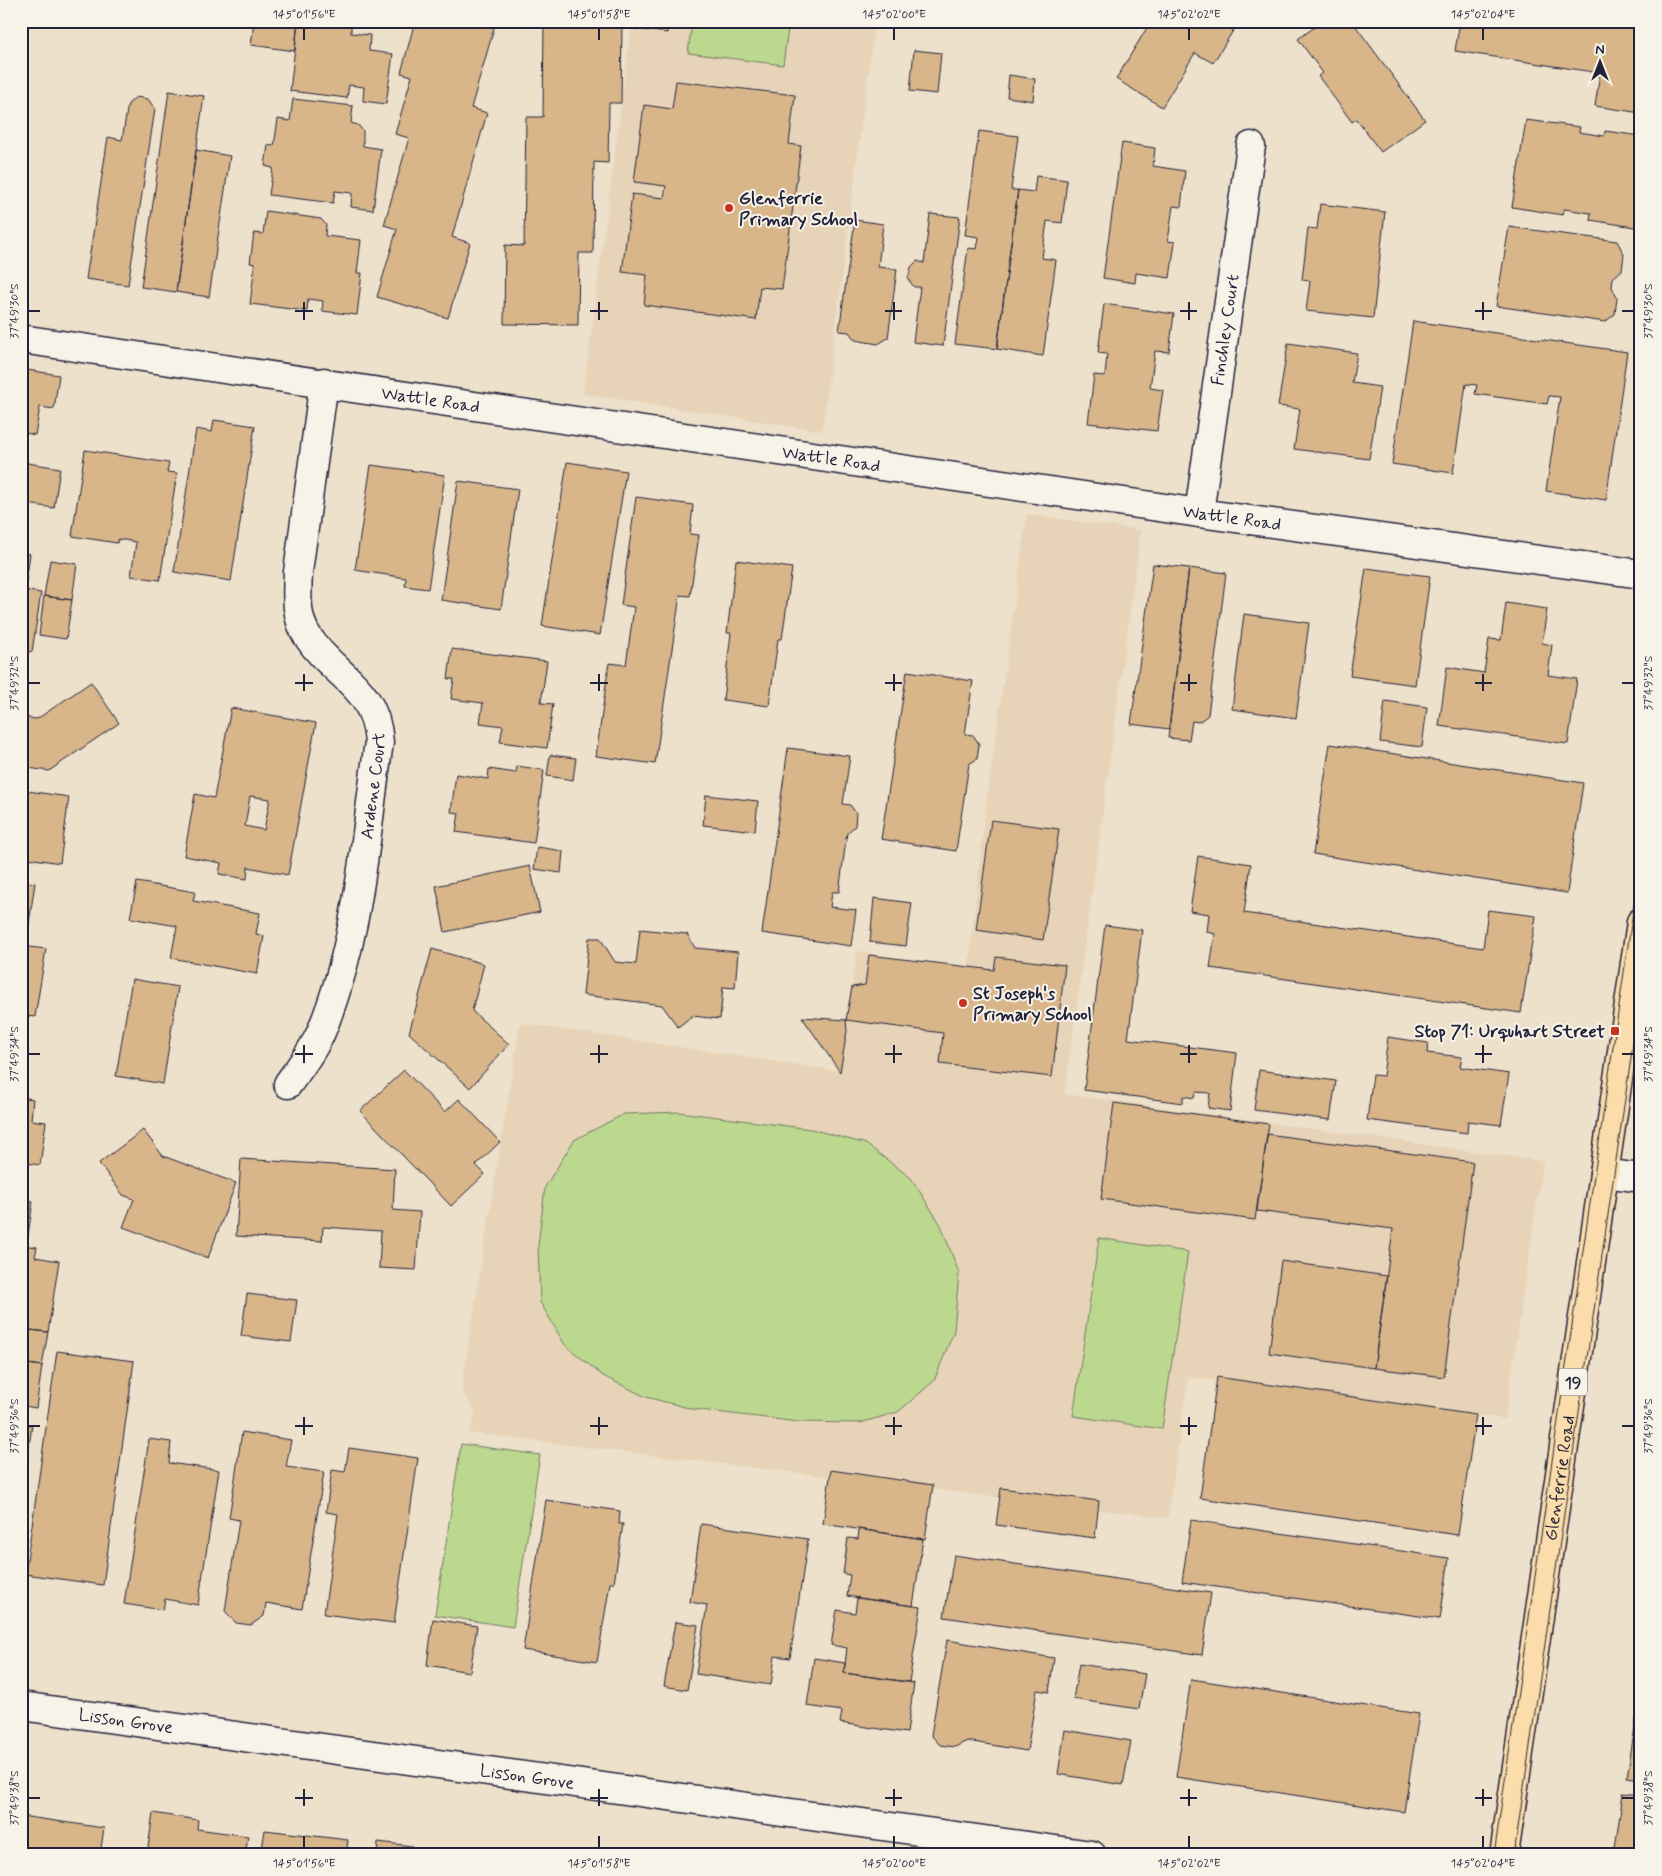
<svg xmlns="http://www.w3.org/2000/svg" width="1662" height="1876" font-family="Mynerve,sans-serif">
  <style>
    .built { fill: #e7d4b8 }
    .green { fill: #bcd78e; stroke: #6f7c64 }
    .building { fill: #d8b68a; stroke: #22223b; fill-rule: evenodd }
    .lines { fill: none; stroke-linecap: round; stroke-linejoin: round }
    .minor-casing { stroke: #22223b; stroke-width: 31 }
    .major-casing { stroke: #22223b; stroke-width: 31 }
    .minor { stroke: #f7f3e8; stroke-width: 28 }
    .major { stroke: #faddab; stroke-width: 28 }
    .tram { stroke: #22223b; stroke-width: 1 }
    .ticks { fill: none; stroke: #22223b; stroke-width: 2 }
    .poi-dot { fill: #c8321e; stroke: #f7f3e8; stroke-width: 2 }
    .labels { text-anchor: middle; stroke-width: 4; stroke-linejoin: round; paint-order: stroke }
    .shield { fill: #f7f3e8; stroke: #62616f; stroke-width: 1 }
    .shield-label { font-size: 16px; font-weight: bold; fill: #22223b }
    .poi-label { font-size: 18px; font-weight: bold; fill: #22223b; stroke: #f7f3e8; text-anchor: start }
    .street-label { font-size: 18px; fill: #22223b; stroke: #f7f3e8 }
    .neatline { fill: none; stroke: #22223b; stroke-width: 2 }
    .ticks-label { font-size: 12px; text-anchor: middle; fill: #22223b }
  </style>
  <rect width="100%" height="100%" fill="#eee1cc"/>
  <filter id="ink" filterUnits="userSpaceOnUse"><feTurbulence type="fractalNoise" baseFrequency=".02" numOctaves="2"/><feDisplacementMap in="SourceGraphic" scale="10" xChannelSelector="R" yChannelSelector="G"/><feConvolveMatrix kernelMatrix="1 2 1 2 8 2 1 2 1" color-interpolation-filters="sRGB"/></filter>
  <g filter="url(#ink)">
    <path class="built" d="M632 21H875L822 431 583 394Z
      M1027 514 1141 530 1065 1094 1543 1161 1505 1419 1188 1377 1168 1518 468 1433 476 1414 461 1389 520 1023 840 1071 857 951 968 970 985 811Z"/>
    <path class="green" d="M692 21H789L783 65 688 53Z
      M679 1112 811 1129 866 1144 911 1178 941 1225 959 1273 954 1331 934 1381 898 1412 860 1423 798 1422 692 1409 646 1397 603 1376 565 1345 540 1302 538 1245 545 1187 574 1140 624 1114Z
      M1099 1238 1188 1252 1162 1429 1073 1416Z
      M461 1444 540 1455 513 1627 435 1615Z"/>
    <path class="building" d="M254 21H298L295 51 251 45Z
      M298 21 351 25V33L370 35 369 51 393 54 386 104 363 101 364 87 349 85 347 98 290 91Z
      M415 21H496L471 108 487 113 452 237 470 243 448 318 377 297 397 229 384 225 409 138 395 134 412 76 401 73Z
      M544 21H622L621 103H609L608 163 594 162 593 253H579L578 325 504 324 505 245 524 246 526 117H543Z
      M636 21H669L667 33 635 29Z
      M1151 21H1239L1213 63 1195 53 1162 107 1116 79Z
      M1323 21H1352L1425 120 1381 152 1356 119 1352 122 1318 76 1323 73 1298 39Z
      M1460 21H1641V113L1595 106 1600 73 1455 51Z
      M914 50 941 53 937 94 910 91Z
      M1009 75 1035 79 1033 101 1007 97Z
      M676 81 795 95 789 144 801 146 782 289 760 287 756 320 644 305 647 275 622 272 632 194 664 198 666 186 634 182 644 105 672 109Z
      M169 91 204 96 176 292 141 287Z
      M136 97 148 99 155 109 128 285 86 279 108 137 122 140 128 104Z
      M293 99 353 106 351 123 358 125 363 131V146L381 149 373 210 351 207 352 193 335 191 333 203 269 195 273 168 265 166 268 145 274 146 278 119 290 121Z
      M1526 120 1580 127 1579 132 1604 136 1605 131 1641 136V228L1590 220 1591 213 1564 209 1563 215 1512 207Z
      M979 131 1018 136 1011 190H1018L997 349 955 344 968 248 977 249 979 237 965 235Z
      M1122 143 1155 148 1153 166 1185 171 1181 207 1173 206 1168 241 1175 242 1170 278 1136 273 1135 283 1103 278Z
      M196 150 230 156 209 297 176 292Z
      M1036 176 1067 180 1062 223 1047 221 1042 258 1056 260 1043 356 997 349 1018 190 1034 192Z
      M1320 204 1385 212 1373 318 1306 311 1310 281 1302 280 1308 228 1317 229Z
      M266 211 321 219 326 225 325 236 361 240 357 273H362L357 315 322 311 323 301 308 299 307 311 250 304 255 264 250 263 254 233 263 234Z
      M930 214 960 217 943 346 913 342 920 287H914L908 279 911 267 917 261 924 263Z
      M855 220 883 224 878 267 897 269 888 338 878 344 855 340 849 332 839 331Z
      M1509 227 1617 241 1624 254 1622 270 1613 278 1612 287 1617 298 1615 314 1605 322 1496 306Z
      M1104 304 1174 314 1169 352 1155 351 1150 388 1163 390 1157 431 1088 423 1094 375 1105 376 1107 354 1098 353Z
      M1413 321 1627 352 1606 500 1546 491 1560 397 1549 396 1547 404 1475 394 1477 385 1466 384 1453 473 1392 464Z
      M1288 343 1357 353 1352 383 1380 387 1369 459 1294 449 1300 409 1278 406Z
      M21 369 59 375 54 409 40 407 35 435 21 432Z
      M214 420 255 426 231 581 174 572 196 429 212 432Z
      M85 450 169 463 167 472 177 473 160 580 131 576 136 542 118 539 117 543 72 536Z
      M21 462 60 468 54 508 21 503Z
      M567 462 626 471 600 635 542 626Z
      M371 465 445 475 428 589 405 586 406 578 355 570Z
      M458 481 518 489 501 609 441 600Z
      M636 497 693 505 690 534 699 535 690 596 680 595 655 764 596 756 609 663 626 665 634 607 621 605Z
      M21 552 30 554 26 584 21 583Z
      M50 560 77 564 72 600 44 596Z
      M736 560 792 568 782 639H778L769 706 723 700 731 633H727Z
      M1153 564 1189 568 1169 729 1131 724Z
      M1189 568 1226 573 1208 715 1199 722 1192 721 1189 740 1168 738Z
      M1366 568 1430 576 1415 685 1350 676Z
      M21 590 41 593 32 652 21 650Z
      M44 596 72 600 66 639 39 635Z
      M1506 603 1547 609 1542 643 1552 645 1548 675 1577 679 1568 744 1439 726 1447 667 1484 673 1489 639 1501 640Z
      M1244 614 1309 623 1296 718 1232 709Z
      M452 649 547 661 541 703 553 704 547 748 500 742 503 726 480 723 483 703 451 699 454 679H448Z
      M907 671 973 681 965 734 973 735 979 744 977 759 969 764 956 851 881 839Z
      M91 682 119 723 49 771 21 767V717L37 719Z
      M1385 701 1427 707 1422 747 1380 742Z
      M231 708 316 723 288 875 248 867 247 879 219 874 221 863 184 856 195 794 214 798ZM250 796 270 799 264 830 245 826Z
      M1330 744 1583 783 1567 893 1313 854Z
      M788 748 850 756 843 804 850 805 856 813 855 826 847 833 839 892H832L830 907 856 910 851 946 762 933Z
      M550 755 576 758 573 780 547 776Z
      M517 766 544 770 534 843 456 832 459 813 451 812 456 774 488 779 489 769 516 773Z
      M21 790 69 797 60 863 21 857Z
      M706 795 758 801 755 831 703 825Z
      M991 820 1059 829 1043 940 976 930Z
      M537 847 563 851 561 873 534 869Z
      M1198 856 1251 864 1244 913 1483 948 1488 910 1536 916 1521 1013 1210 968 1215 934 1207 932 1209 914 1190 911Z
      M530 866 540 912 445 932 436 886Z
      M21 881 35 883 28 930 21 929Z
      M137 882 195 892 193 901 260 913 256 934 264 936 257 974 171 958 177 926 130 918Z
      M874 898 912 903 906 946 870 942Z
      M1105 925 1142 930 1128 1039 1237 1053 1230 1111 1208 1108 1210 1093 1196 1092 1194 1098 1183 1096V1103L1084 1090Z
      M640 929 687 934 695 948 738 952 735 988 723 987 720 1019 692 1016 678 1027 662 1005 583 995 589 938H600L615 962 636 964Z
      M21 946 46 949 35 1017 21 1015Z
      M432 949 484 964 472 1011 509 1044 470 1088 409 1033Z
      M869 955 994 970 996 957 1065 965 1052 1077 940 1064 943 1033 846 1020 852 987 865 985Z
      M132 979 178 987 163 1084 116 1076Z
      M802 1017 846 1020 847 1031 840 1072Z
      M1388 1037 1428 1043 1427 1053 1462 1057 1460 1067 1509 1074 1501 1125 1468 1121 1467 1133 1367 1120 1373 1075 1383 1076Z
      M404 1070 445 1112 459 1099 500 1142 476 1165 485 1174 451 1206 360 1111Z
      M1259 1070 1336 1081 1330 1120 1254 1110Z
      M21 1097 33 1099 31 1120 46 1122 40 1165 21 1162Z
      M1114 1103 1269 1124 1255 1220 1101 1199Z
      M143 1130 163 1156 236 1183 208 1258 123 1227 134 1199 123 1195 99 1163Z
      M1267 1134 1473 1162 1444 1377 1374 1368 1393 1229 1257 1211Z
      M241 1159 395 1169 393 1210 420 1212 416 1270 379 1268 381 1231 323 1227 322 1241 236 1236Z
      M21 1199 33 1201 28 1236 21 1235Z
      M21 1245 37 1247 35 1257 59 1261 48 1332 21 1329Z
      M1281 1261 1387 1276 1374 1368 1269 1353Z
      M247 1294 297 1300 291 1342 241 1336Z
      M21 1329 48 1332 42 1366 21 1363Z
      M57 1351 134 1361 103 1585 25 1574Z
      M21 1363 42 1366 36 1408 24 1406 22 1424 32 1425 27 1461 21 1460Z
      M1217 1377 1476 1415 1458 1535 1200 1498Z
      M242 1432 291 1440 286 1467 324 1472 302 1609 266 1603 264 1616 251 1625 236 1623 225 1611 239 1520 229 1518Z
      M149 1439 171 1442 169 1463 219 1470 198 1605 165 1599 163 1610 124 1604Z
      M349 1448 418 1458 394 1623 324 1614 338 1514 326 1512 332 1470 345 1472Z
      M21 1460 27 1461 25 1478 21 1477Z
      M831 1470 933 1485 925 1539 823 1524Z
      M21 1477 25 1478 21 1502Z
      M1001 1488 1099 1501 1095 1538 996 1525Z
      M546 1500 620 1511 619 1524H623L614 1583H610L597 1662 523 1650Z
      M1191 1520 1449 1558 1440 1619 1182 1582Z
      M701 1524 808 1539 790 1658 775 1656 771 1685 696 1674 707 1605 690 1602Z
      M859 1529 923 1539 913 1606 847 1596 850 1575 843 1574 848 1538 858 1539Z
      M954 1555 1211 1593 1202 1655 944 1617Z
      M857 1598 921 1607 909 1682 844 1673 847 1648 831 1645 837 1610 855 1613Z
      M433 1619 477 1626 470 1672 427 1665Z
      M675 1622 698 1625 687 1690 664 1686Z
      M947 1640 1054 1658 1049 1692 1037 1690 1027 1751 967 1741 955 1747 940 1745 931 1735Z
      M814 1658 845 1663 844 1673 914 1683 907 1733 840 1723 842 1711 807 1706Z
      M1079 1664 1145 1674 1139 1709 1073 1699Z
      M1191 1679 1419 1714 1404 1812 1176 1777Z
      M1641 1688V1779L1627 1777Z
      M1065 1730 1131 1741 1123 1785 1058 1774Z
      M1623 1793 1641 1795V1855H1614Z
      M153 1813 198 1820 197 1829 248 1836 245 1855H147Z
      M21 1816 104 1828 100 1855H21Z
      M265 1830 348 1840 346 1855H261Z
      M378 1842 412 1846 411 1855H377Z"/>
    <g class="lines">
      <defs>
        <g id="minor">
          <path id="s1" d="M21 339 1199 513 1641 574"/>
          <path id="s2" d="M1199 513 1251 146"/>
          <path id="s3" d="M288 1084C300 1067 313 1051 321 1032 359 941 365 839 379 742 375 685 335 678 308 637 295 618 297 594 298 572L324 382"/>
          <path d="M1604 1173 1641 1178"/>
          <path id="s4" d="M21 1706 1092 1855"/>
        </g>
        <g id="major">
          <path id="s5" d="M1504 1855 1641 922"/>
        </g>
      </defs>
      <use href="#minor" class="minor-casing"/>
      <use href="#major" class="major-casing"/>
      <use href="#minor" class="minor"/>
      <use href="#major" class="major"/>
      <path class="tram" d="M1494 1855 1641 857
        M1514 1855 1641 990"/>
    </g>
  </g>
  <path class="ticks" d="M304 28V40M599 28V40M894 28V40M1189 28V40M1483 28V40M304 302V320M599 302V320M894 302V320M1189 302V320M1483 302V320M28 311H40M295 311H313M590 311H608M885 311H902M1180 311H1197M1475 311H1492M1622 311H1634M304 674V691M599 674V691M894 674V691M1189 674V691M1483 674V691M28 683H40M295 683H313M590 683H608M885 683H902M1180 683H1197M1475 683H1492M1622 683H1634M304 1045V1063M599 1045V1063M894 1045V1063M1189 1045V1063M1483 1045V1063M28 1054H40M295 1054H313M590 1054H608M885 1054H902M1180 1054H1197M1475 1054H1492M1622 1054H1634M304 1417V1435M599 1417V1435M894 1417V1435M1189 1417V1435M1483 1417V1435M28 1426H40M295 1426H313M590 1426H608M885 1426H902M1180 1426H1197M1475 1426H1492M1622 1426H1634M304 1789V1806M599 1789V1806M894 1789V1806M1189 1789V1806M1483 1789V1806M28 1798H40M295 1798H313M590 1798H608M885 1798H902M1180 1798H1197M1475 1798H1492M1622 1798H1634M304 1836V1848M599 1836V1848M894 1836V1848M1189 1836V1848M1483 1836V1848"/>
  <g class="poi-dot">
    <circle cx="729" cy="208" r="5"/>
    <circle cx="963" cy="1003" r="5"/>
    <rect x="1610" y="1026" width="10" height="10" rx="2.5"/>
  </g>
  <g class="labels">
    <rect class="shield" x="1559" y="1368.5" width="28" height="27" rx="4"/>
    <g class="shield-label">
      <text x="1573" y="1388">19</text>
    </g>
    <g class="poi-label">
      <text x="739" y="204">Glenferrie<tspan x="739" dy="21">Primary School</tspan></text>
      <text x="973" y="999">St Joseph's<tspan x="973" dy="21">Primary School</tspan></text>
      <text x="1605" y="1037" text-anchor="end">Stop 71: Urquhart Street</text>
    </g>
    <g class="street-label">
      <text dy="6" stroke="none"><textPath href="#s2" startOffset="185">Finchley Court</textPath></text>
      <text dy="6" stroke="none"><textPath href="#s1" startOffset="414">Wattle Road</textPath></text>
      <text dy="6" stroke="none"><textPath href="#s1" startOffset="819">Wattle Road</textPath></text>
      <text dy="6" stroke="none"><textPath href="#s1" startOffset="1224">Wattle Road</textPath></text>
      <text dy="6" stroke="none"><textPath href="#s3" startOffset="314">Ardene Court</textPath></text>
      <text dy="6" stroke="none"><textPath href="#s5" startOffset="381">Glenferrie Road</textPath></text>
      <text dy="6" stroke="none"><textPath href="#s4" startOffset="106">Lisson Grove</textPath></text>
      <text dy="6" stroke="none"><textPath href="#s4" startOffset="511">Lisson Grove</textPath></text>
    </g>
  </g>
  <rect width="1662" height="1876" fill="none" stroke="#f7f3e8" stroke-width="55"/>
  <g transform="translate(1600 62)" stroke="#f7f3e8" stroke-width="4" paint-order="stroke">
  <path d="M0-4L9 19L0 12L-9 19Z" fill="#22223b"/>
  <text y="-8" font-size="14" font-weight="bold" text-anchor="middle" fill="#22223b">N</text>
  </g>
  <rect x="28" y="28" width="1606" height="1820" class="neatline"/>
  <g class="ticks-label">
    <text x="304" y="18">145°01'56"E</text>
    <text x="599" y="18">145°01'58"E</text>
    <text x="894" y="18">145°02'00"E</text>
    <text x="1189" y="18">145°02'02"E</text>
    <text x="1483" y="18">145°02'04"E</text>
    <text transform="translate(14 311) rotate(-90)" y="4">37°49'30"S</text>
    <text transform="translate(1648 311) rotate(-90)" y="4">37°49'30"S</text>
    <text transform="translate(14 683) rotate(-90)" y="4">37°49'32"S</text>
    <text transform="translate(1648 683) rotate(-90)" y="4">37°49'32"S</text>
    <text transform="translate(14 1054) rotate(-90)" y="4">37°49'34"S</text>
    <text transform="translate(1648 1054) rotate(-90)" y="4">37°49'34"S</text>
    <text transform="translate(14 1426) rotate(-90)" y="4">37°49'36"S</text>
    <text transform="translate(1648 1426) rotate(-90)" y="4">37°49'36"S</text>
    <text transform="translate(14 1798) rotate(-90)" y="4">37°49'38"S</text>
    <text transform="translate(1648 1798) rotate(-90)" y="4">37°49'38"S</text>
    <text x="304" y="1867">145°01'56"E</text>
    <text x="599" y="1867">145°01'58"E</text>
    <text x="894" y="1867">145°02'00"E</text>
    <text x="1189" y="1867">145°02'02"E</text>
    <text x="1483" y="1867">145°02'04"E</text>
  </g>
</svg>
